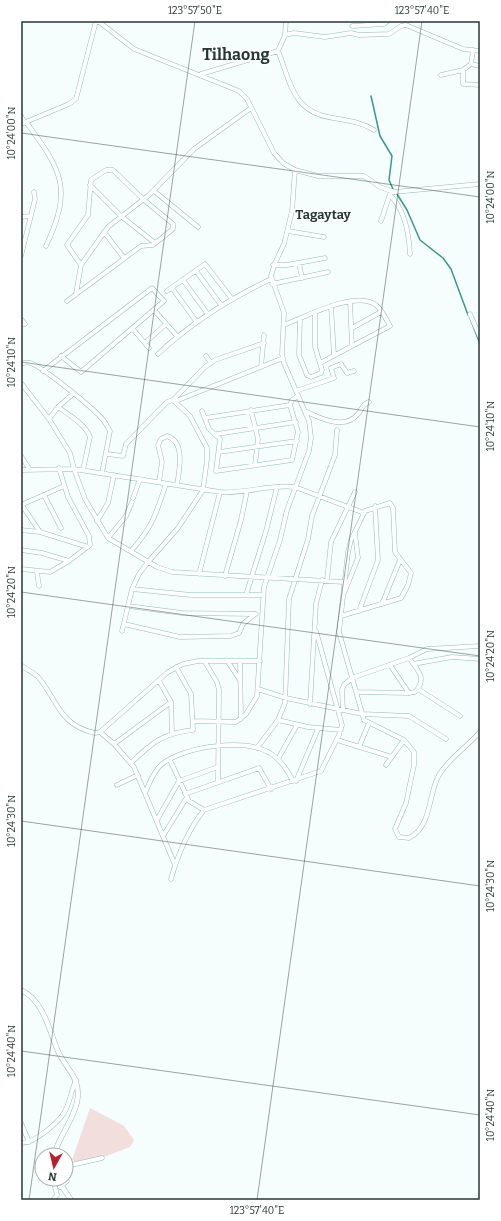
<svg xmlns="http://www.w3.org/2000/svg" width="501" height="1221" font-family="Bitter,serif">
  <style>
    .green { fill: #f2dedd }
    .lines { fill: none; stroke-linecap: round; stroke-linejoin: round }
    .stream { stroke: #399989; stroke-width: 1.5 }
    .minor-casing { stroke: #90bdb3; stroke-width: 5 }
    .tertiary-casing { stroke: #90bdb3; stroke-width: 5.5 }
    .minor { stroke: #fff; stroke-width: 4 }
    .tertiary { stroke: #fff; stroke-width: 4.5 }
    .ticks { fill: none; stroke: #263834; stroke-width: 1; stroke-opacity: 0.45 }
    .labels { text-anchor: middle; stroke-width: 3.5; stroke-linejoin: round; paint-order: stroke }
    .neighbourhood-label { font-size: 13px; font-weight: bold; fill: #263834; stroke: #fff }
    .district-label { font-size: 16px; font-weight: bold; fill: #263834; stroke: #fff }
    .neatline { fill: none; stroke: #263834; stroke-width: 1.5 }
    .ticks-label { font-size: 10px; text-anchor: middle; fill: #263834 }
  </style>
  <rect width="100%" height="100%" fill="#f5fefc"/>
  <path class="green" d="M90 1108 124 1126 134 1140 130 1147 83 1165 72 1160Z"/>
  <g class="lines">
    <path class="stream" d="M371 96 380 136 392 156 389 180 393 189
      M397 194 407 210 420 240 443 258 451 269 468 315
      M470 318 480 344"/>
    <defs>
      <path id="minor" d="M98 21 134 49 239 91 247 99 274 153 283 163 295 170 318 176H364L380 187 394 192 480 184
        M286 21 285 35 278 51C291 83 292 112 333 118 349 121 361 122 374 130
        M352 26 384 24 388 21
        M285 35 294 33 325 37 351 33 359 35 389 34 401 26 406 25 463 49 480 51
        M471 64 480 66
        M463 70V84L480 85
        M201 74 278 51
        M441 75 463 70 471 64 473 50
        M21 116 25 123
        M26 122C62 171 73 188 46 246
        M21 124 69 104 76 99 96 21
        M90 185 121 216 155 243
        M154 191 198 227
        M390 195C405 210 409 233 410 254
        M21 217 30 216
        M381 221 390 194
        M288 231 324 237
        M104 232 124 258
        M21 256 35 199 34 192
        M299 263 302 278
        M273 265H287L325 258
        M196 271 221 305
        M183 280 207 313
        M272 284 328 272
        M172 288 196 321
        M167 291 205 264 232 299
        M76 294 81 265 108 227 149 195 194 149 251 108
        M67 301 141 246 153 245 173 229V224L144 200 113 170H106L91 180 88 215 67 245 81 265
        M350 301 352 346
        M331 306 334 356
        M154 310 177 336
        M470 314 480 337
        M21 319 25 324 21 325
        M300 319 299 355 307 375 311 377 321 373 322 370 315 347V313
        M284 325C305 317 355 290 376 305 382 310 386 319 390 326L320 363
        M132 328 149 348
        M352 328 381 312
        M145 343 166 324
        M158 354C192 322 229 299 271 279
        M206 356 211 363
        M21 364C25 362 29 362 33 364 47 371 94 408 104 421 106 424 108 428 110 431L102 473
        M261 367 264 335
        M43 371 152 288 164 301 81 372 61 356
        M21 383 49 419 70 453 74 469 85 499 108 538 157 567 172 572 344 582
        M296 391 334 378 331 368 341 364 347 373 354 371
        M176 401 283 358
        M58 407C69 415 85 424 90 437L83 470
        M251 410 258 439 255 465
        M202 411 209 429 220 439 216 471 292 460 298 432 290 405 292 400 298 396
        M305 411C319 418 344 430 357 415 362 410 362 404 369 402
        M205 418 290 405
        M49 419 58 407 73 394
        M217 434 296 422
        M219 452 297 441
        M107 454 123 456 126 444 167 402 173 400 205 367 215 360 264 343
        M21 456 30 470
        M21 470 74 469 220 492C245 494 270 484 295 487L364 513
        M159 482 162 462 158 445 161 439 167 436C186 442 179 471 177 485
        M44 495 61 528
        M133 498 140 479
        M21 504 40 532
        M21 505 64 486
        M97 521 108 503 114 475
        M21 530 40 532 88 547
        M108 538 126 516 132 502
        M21 550 42 553 69 561
        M131 551C153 526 156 514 166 484
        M21 569 50 572 69 561 90 545 89 536 68 497 59 468
        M37 572 39 586
        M199 574 220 492
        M225 576 241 520 247 491
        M327 580 331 542 355 492
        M132 589 191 595H263
        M344 593 358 558 355 533
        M246 595 266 531 277 487
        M382 604 400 560
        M128 606 182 613 256 614
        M359 611 378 560 375 506
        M341 616 401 598 408 585 411 573 395 552 393 508 390 503 365 511 351 540 348 552 339 632 364 720 404 740 414 752V765L406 803 395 829 399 837 409 838C432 827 428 794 439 775 449 758 467 747 480 732
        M124 624 180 637 231 636 239 633 243 624 255 614
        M122 631 132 589 139 574 148 562 178 528 203 490 207 459V448L190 416 173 400
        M205 662 217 682 219 690 218 782
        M228 662 240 680
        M240 662 241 719
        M413 664 452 657 480 659
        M21 665C26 670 34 672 39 678 58 701 59 725 95 733L100 732 168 672 183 664 198 661H260
        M390 665 409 693
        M159 681 171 702 172 733
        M258 689 286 698 362 714 409 716 446 739
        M418 689 460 716
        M356 692 409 693 415 692C428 679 417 669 409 658
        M310 704 316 604 322 580
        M343 710 342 690 344 685 352 678 409 658 427 649 480 646
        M278 720 308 727 341 730
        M193 721 236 722 246 714 257 696 264 587 280 540 287 510 309 451 311 438 309 421 284 363 282 354 284 313 271 276 275 263 284 244 292 211 295 170
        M100 732 114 744 134 767 175 865
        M337 740 392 757
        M114 744 171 702
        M359 747 369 723
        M257 748 278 720 285 703 289 599 308 539 312 516 335 455 337 430
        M278 759 297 725
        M170 760 189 801 204 810
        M131 763C152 742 164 733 193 730L191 694 176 667
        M386 765 404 740
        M296 781 318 729
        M117 785 138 775
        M145 793C149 784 154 770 162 764 185 746 245 738 270 753 281 760 287 770 293 781
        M185 794 259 768 271 789
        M157 820 179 781 218 767
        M163 836 187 797
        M171 879C178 854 188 830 204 810L321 771 339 735 342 725 316 631
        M21 1123 29 1142
        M21 1143C33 1144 58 1123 64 1113 70 1103 71 1091 76 1080
        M66 1173 67 1166 102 1158
        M53 1179 57 1195 53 1200
        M60 1187 67 1181 66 1178"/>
      <path id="tertiary" d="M21 990C43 1000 49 1029 57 1049 65 1069 82 1077 77 1102 73 1121 59 1136 54 1155
        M57 1179 71 1200"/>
    </defs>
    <use href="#minor" class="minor-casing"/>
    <use href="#tertiary" class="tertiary-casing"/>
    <use href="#minor" class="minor"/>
    <use href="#tertiary" class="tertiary"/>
  </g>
  <path class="ticks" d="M21 133 480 197M21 362 480 427M21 592 480 656M21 821 480 886M21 1051 480 1115M29 1200 195 21M257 1200 422 21"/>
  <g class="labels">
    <g class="neighbourhood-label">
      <text x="323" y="219">Tagaytay</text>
    </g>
    <g class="district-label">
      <text x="236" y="60">Tilhaong</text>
    </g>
  </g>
  <rect width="501" height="1221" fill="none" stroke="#ffffff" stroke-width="44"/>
  <g transform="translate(54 1167) rotate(188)"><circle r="19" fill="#ffffff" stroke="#a8afae"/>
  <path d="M0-3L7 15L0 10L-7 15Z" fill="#b32133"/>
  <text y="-6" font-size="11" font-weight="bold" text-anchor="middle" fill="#263834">N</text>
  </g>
  <rect x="22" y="22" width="457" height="1177" class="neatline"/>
  <g class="ticks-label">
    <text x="195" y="14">123°57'50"E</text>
    <text x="422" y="14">123°57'40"E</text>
    <text transform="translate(11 133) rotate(-90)" y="4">10°24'00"N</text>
    <text transform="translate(490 197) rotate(-90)" y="4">10°24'00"N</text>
    <text transform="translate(11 362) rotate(-90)" y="4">10°24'10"N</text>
    <text transform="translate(490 426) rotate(-90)" y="4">10°24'10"N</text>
    <text transform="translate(11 592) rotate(-90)" y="4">10°24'20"N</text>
    <text transform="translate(490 656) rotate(-90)" y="4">10°24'20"N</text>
    <text transform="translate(11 821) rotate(-90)" y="4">10°24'30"N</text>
    <text transform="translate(490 886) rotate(-90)" y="4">10°24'30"N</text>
    <text transform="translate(11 1051) rotate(-90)" y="4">10°24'40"N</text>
    <text transform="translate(490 1115) rotate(-90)" y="4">10°24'40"N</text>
    <text x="257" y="1214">123°57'40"E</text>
  </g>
</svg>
